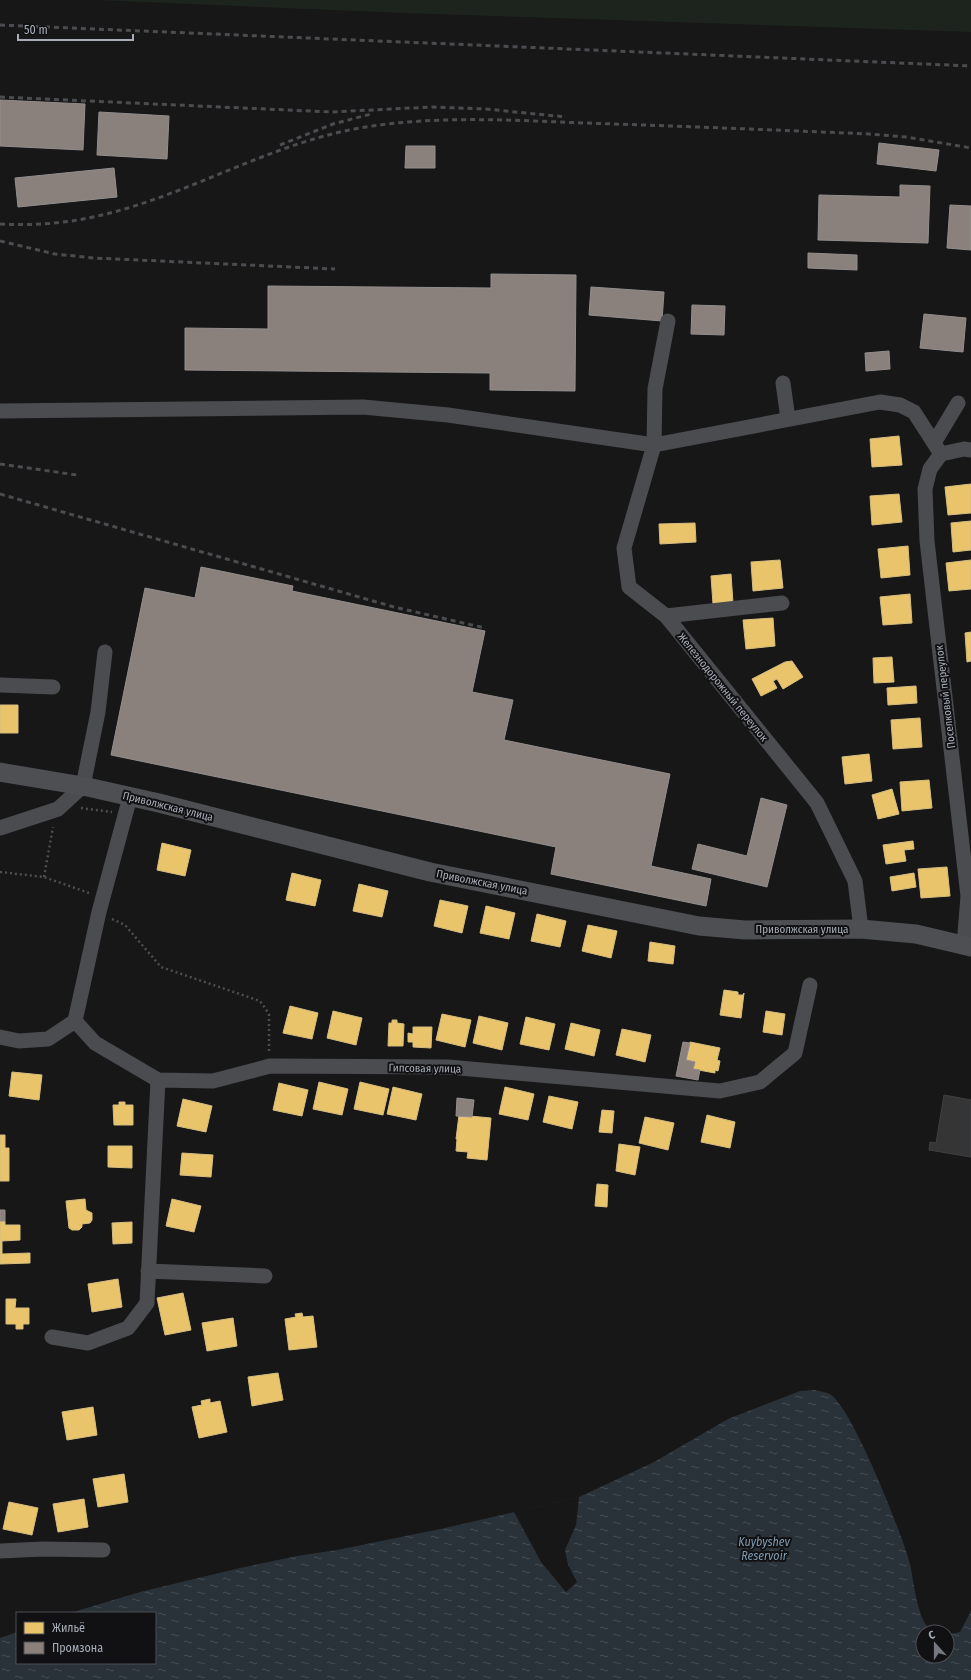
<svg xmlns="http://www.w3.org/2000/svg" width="971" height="1680" font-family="'Fira Sans Condensed',sans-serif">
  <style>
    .green { fill: #1d241e }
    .water { fill: url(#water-ripples) }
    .pier { fill: #171717 }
    .homes { fill: #e9c46a; stroke: #d6bd81 }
    .industry { fill: #8a817c; stroke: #938e8e }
    .building { fill: #353536; stroke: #3f4043 }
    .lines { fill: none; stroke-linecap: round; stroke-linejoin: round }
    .path { stroke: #4d4e52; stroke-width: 2.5; stroke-dasharray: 2 3; stroke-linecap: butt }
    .minor { stroke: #4b4c50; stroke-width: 15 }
    .major { stroke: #4d4f52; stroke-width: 19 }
    .rail { stroke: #4b4c4f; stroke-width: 3; stroke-dasharray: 5 4; stroke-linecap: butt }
    .labels { text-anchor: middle; stroke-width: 4; stroke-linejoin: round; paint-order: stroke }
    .street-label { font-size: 11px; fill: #a8adb8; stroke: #111113 }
    .water-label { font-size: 12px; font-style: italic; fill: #7f9bb3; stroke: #111113 }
  </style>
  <defs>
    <pattern id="water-ripples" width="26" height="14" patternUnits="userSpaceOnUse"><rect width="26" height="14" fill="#2a3239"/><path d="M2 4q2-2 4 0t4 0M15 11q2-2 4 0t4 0" fill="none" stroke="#464d54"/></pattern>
  </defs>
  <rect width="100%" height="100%" fill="#171717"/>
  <path class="green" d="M95 0H971V32L404 13Z"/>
  <path class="water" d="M815 1390C819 1391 826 1392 830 1394 853 1409 902 1534 910 1564 914 1581 917 1623 933 1632H923V1656H947V1635L960 1632 971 1611V1680H0V1638L17 1632V1663H155V1613H70L140 1592 240 1568 297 1556 337 1550 445 1528 579 1497 654 1462 728 1419 800 1391Z"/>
  <path class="pier" d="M579 1497 576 1525 565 1550 568 1565 577 1582 566 1592 541 1562 514 1512Z"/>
  <path class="homes" d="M899 436 902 465 872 467 870 439Z
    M971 484V513L948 515 945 487Z
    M899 494 902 522 872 525 870 496Z
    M971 521V550L953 552 951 523Z
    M695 523 696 542 660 544 659 524Z
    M908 546 910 575 881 578 878 549Z
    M780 560 783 588 753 591 751 562Z
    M971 560V589L949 591 946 563Z
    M731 574 733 603 713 604 711 576Z
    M910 594 912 623 883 625 880 597Z
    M773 618 775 646 746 649 743 620Z
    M971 632V661L967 662 965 633Z
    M892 657 894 682 874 683 873 658Z
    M792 661 803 677 783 689 777 679 773 681 777 688 761 696 752 679 785 662Z
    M916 686 917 703 888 705 887 688Z
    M0 705H18V733H0Z
    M920 718 922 747 893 749 891 720Z
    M869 754 872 781 845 784 842 757Z
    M929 780 932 808 902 811 900 782Z
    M892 789 899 814 878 819 872 795Z
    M913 841 914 849 904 850 906 861 886 864 883 845Z
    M162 843 191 850 185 876 157 870Z
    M947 867 950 896 921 898 918 869Z
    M292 873 321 880 315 906 286 900Z
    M914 873 916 887 892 891 890 877Z
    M359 884 388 891 382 917 353 911Z
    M440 900 468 906 462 933 434 926Z
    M486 906 515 913 509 939 480 933Z
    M537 914 566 921 560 947 531 941Z
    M588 925 617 931 611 958 582 951Z
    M650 942 675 946 673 964 648 961Z
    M724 990 738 992V995H743L744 993 741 1018 720 1015Z
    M290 1006 318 1013 312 1039 283 1033Z
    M333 1011 362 1018 356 1045 327 1038Z
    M766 1011 785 1014 782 1035 763 1032Z
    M442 1014 471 1020 465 1047 436 1040Z
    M479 1016 508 1023 502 1050 473 1043Z
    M526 1017 555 1024 549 1050 520 1044Z
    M392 1020H397V1023L404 1024 403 1046H388L389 1023H392Z
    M571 1023 600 1030 594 1056 565 1049Z
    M413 1027H432L431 1048 413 1047V1042H408V1033L413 1034Z
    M622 1029 651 1035 645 1062 616 1055Z
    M690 1042 720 1048 717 1060 720 1061 718 1071 715 1070V1073L693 1069 695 1062 686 1060Z
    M12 1072 42 1075 39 1100 9 1096Z
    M319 1082 348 1089 342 1115 313 1109Z
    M360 1082 389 1089 383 1115 354 1109Z
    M279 1083 308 1090 302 1116 273 1110Z
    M393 1087 422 1094 416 1120 387 1114Z
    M505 1087 534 1094 528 1120 499 1114Z
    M549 1096 578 1102 572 1129 543 1122Z
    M183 1099 212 1106 206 1132 177 1126Z
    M119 1102H125V1105H133V1125H114L113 1105H119Z
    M602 1110 614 1111 612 1133 599 1132Z
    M459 1115 491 1118 487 1160 467 1158 468 1152 456 1151 457 1139H456Z
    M707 1115 735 1122 730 1148 701 1142Z
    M645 1117 674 1123 668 1150 639 1143Z
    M0 1135H5V1148H9V1181H0Z
    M619 1144 640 1147 635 1175 616 1171Z
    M108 1146H132V1168L108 1167Z
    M182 1153 213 1155 211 1177 180 1175Z
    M597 1184 608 1185 607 1207 595 1206Z
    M85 1199 86 1210 92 1213V1220L90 1223 82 1224V1227L79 1230H72L69 1228 66 1201Z
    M172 1199 201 1206 194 1232 166 1226Z
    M0 1221H5V1225H20V1240L2 1241V1254L30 1253V1263L0 1264Z
    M132 1222V1243L113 1244 112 1223Z
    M118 1279 122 1307 92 1312 88 1284Z
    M183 1293 191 1330 165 1335 157 1298Z
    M6 1299H16L15 1308H29V1324H23V1329H16V1324H6Z
    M302 1313 303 1317 313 1316 317 1347 289 1350 285 1319 296 1317 295 1314Z
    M233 1318 237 1346 207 1351 202 1323Z
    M278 1373 283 1400 252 1406 248 1377Z
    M210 1399V1403L220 1401 227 1432 199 1438 192 1407 202 1405 201 1401Z
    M93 1407 97 1435 67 1440 62 1412Z
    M124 1474 128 1502 98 1507 93 1479Z
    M84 1499 88 1527 58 1532 53 1504Z
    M9 1502 38 1508 32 1535 3 1529Z"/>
  <path class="industry" d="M0 100 85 104 83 150 0 146Z
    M99 112 169 116 167 159 97 155Z
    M879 143 939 150 936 171 877 164Z
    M406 146H435V168H405Z
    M114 168 117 197 18 207 15 178Z
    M900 185 930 186 928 243 818 240 819 195 900 197Z
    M950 205 971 206V250L947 248Z
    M808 253 857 255V270L808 268Z
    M491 274 576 275 575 391 490 390V373L185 370V328L268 329V286L491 288Z
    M591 287 664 292 662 321 589 315Z
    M692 305 725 306 724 335 691 334Z
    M924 314 966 318 963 352 920 348Z
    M889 351 890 369 866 371 865 353Z
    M201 567 293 586 292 591 485 631 472 692 513 700 504 740 670 774 651 866 711 879 706 906 551 874 556 847 111 755 145 588 195 598Z
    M761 798 787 805 767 887 692 869 698 844 747 856Z
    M683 1042 690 1043 686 1060 695 1062 693 1069 700 1070 698 1080 676 1076Z
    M457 1098 474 1100 472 1117 456 1116Z
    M0 1210H5V1221H0Z"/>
  <path class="building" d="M944 1095 971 1100V1157L929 1150 930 1142 936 1143Z"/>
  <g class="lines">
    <path class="path" d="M81 808 112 812
      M0 872 44 877 89 893
      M44 877 53 827
      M112 919 125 925 161 967 260 1001 269 1014V1052"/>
    <path class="minor" d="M668 321 655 389 654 445 624 548 629 587 666 616 817 803 855 881 861 929
      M783 383 788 419
      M0 411 363 407 448 415 654 445 880 402 900 405 914 412 941 454
      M934 443 958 403
      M941 454 930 469 925 489 927 541 968 896 964 945
      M941 454 964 449 971 450
      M666 616 782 603
      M0 685 53 687
      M0 828 58 809 83 786 98 712 105 652
      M75 1021 99 912 130 797
      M0 1037 19 1041 48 1039 75 1021 95 1043 158 1080 213 1081 270 1066 448 1067 720 1091 760 1082 795 1053 810 985
      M148 1271 265 1276
      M52 1337 88 1343 128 1328 147 1303 158 1080
      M0 1551 43 1549 103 1550"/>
    <path class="major" d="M0 772 83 786 159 803 430 872 699 926 745 930 861 929 916 934 971 947"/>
    <path class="rail" d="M0 25 971 66
      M0 97 332 112 432 107 486 109 566 117
      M280 145 333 124 371 114
      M0 224C36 226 71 223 106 214 191 193 267 146 354 129 430 115 508 120 584 123 679 126 774 130 869 134L906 137 971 148
      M0 241 55 254 94 258 335 269
      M0 464 77 475
      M0 494 394 607 485 628"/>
  </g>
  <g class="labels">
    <g class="street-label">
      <text transform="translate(723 687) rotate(51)" y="4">Железнодорожный переулок</text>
      <text transform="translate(945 697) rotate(-97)" y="4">Поселковый переулок</text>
      <text transform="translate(168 806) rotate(14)" y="4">Приволжская улица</text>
      <text transform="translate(482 882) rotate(11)" y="4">Приволжская улица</text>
      <text x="802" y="933">Приволжская улица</text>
      <text transform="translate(425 1068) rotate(1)" y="4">Гипсовая улица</text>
    </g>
    <g class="water-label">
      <text x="764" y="1546">Kuybyshev<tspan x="764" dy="14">Reservoir</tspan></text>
    </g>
  </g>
  <rect x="16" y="1612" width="140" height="52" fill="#111113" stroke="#4d4f55"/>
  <rect x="24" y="1622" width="20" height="12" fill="#e9c46a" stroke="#4d4f55"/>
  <text x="52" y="1632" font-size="12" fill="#a8adb8">Жильё</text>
  <rect x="24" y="1642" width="20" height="12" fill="#8a817c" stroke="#4d4f55"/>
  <text x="52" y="1652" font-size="12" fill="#a8adb8">Промзона</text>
  <g transform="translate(935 1644) rotate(339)"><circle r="19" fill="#111113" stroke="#4d4f55"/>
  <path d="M0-3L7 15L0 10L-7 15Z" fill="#757880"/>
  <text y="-6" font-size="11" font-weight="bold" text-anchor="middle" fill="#a8adb8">С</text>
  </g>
  <path d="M18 34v6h115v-6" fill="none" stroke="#a8adb8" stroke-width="2"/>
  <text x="24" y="34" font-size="12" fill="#a8adb8" stroke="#111113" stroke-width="3" paint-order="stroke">50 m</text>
</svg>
